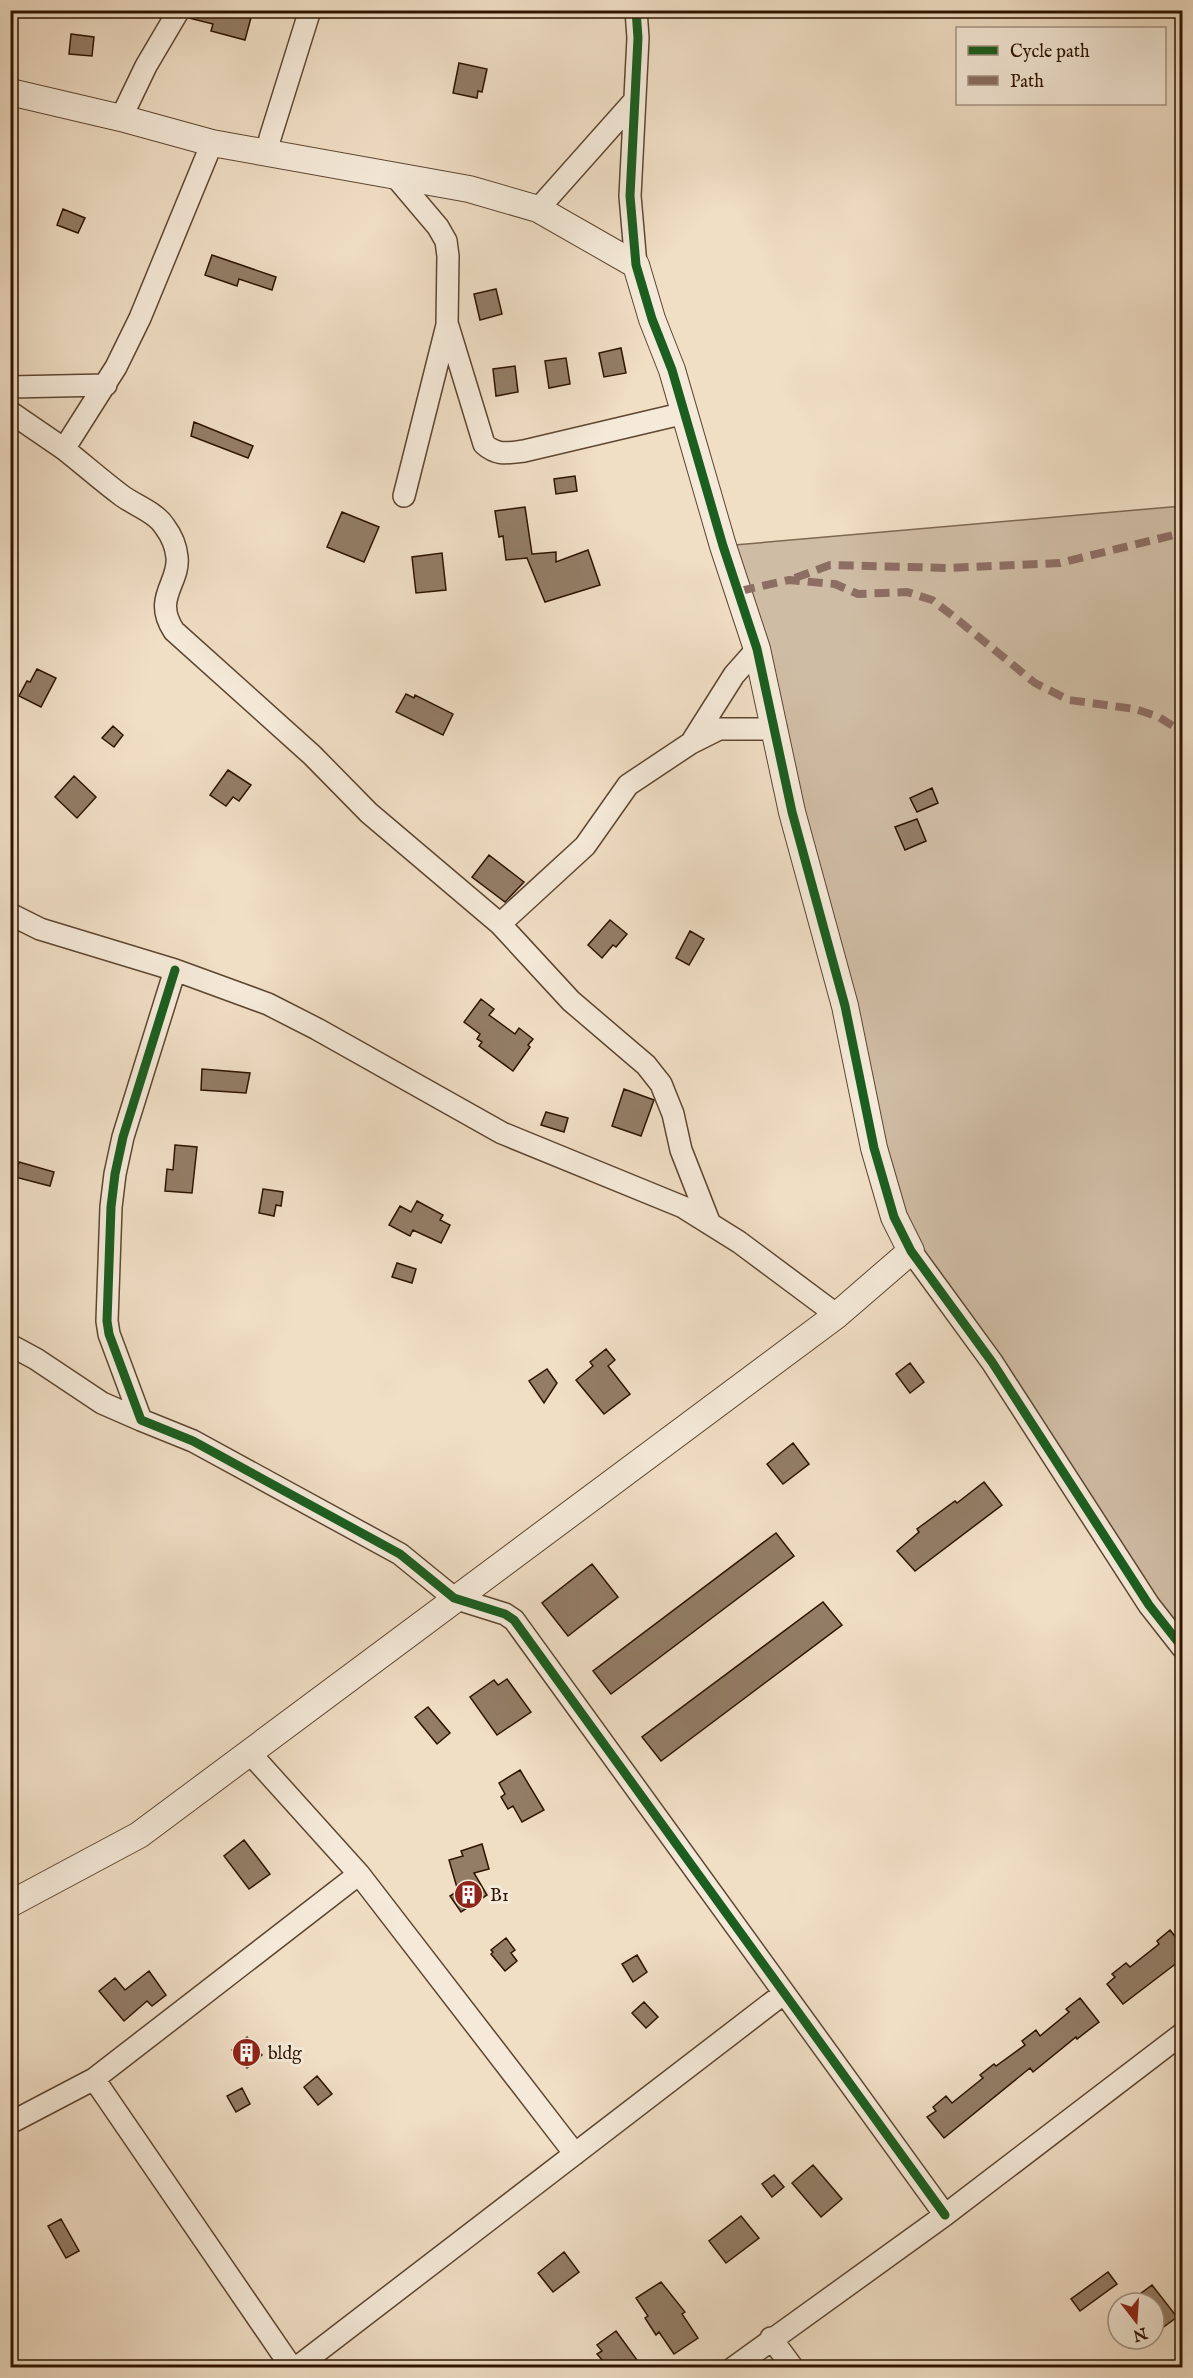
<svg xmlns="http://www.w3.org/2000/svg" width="1193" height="2378" font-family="'IM FELL English',serif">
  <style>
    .green { fill: #cfbca4; stroke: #7e6852; stroke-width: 1.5 }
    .building { fill: #937d66; stroke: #2e1400; stroke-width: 1.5 }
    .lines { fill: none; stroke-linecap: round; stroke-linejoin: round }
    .minor-casing { stroke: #5e4631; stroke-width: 24 }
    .tertiary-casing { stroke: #5e4631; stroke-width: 28 }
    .minor { stroke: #f5ead9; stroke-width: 21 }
    .tertiary { stroke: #f5ead9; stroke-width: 26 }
    .quiet { stroke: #8d6e63; stroke-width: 8; stroke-dasharray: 15 8; stroke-linecap: butt }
    .cycleway-casing { stroke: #f5ead9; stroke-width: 13 }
    .cycleway { stroke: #1b5e20; stroke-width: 9 }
    .labels { text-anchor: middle; stroke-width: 6; stroke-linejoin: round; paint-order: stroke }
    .poi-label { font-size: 18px; fill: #2e1400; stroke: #f5ead9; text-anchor: start }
  </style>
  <rect width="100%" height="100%" fill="#f0dec5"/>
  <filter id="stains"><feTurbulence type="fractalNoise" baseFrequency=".00333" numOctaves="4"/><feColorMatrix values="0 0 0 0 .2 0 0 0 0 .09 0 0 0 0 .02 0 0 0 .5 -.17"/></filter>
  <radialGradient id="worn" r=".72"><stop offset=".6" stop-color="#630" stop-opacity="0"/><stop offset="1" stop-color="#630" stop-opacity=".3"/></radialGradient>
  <path class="green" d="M1182 506V1647L911 1251 723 546Z"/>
  <path class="building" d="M192 10H253L245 40 211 31 213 24 189 18Z
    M71 34 94 37 92 56 69 54Z
    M459 63 487 69 482 92 478 91 477 98 453 93Z
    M63 209 85 218 78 233 57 225Z
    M212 255 276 277 272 290 239 279 237 286 205 275Z
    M496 289 502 314 480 320 474 294Z
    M621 348 626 373 604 377 599 353Z
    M566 358 570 384 549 388 545 361Z
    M515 366 518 392 496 396 493 369Z
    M194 422 253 446 248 458 191 436Z
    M575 476 577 491 556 494 554 479Z
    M525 507 532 554 556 552V562L588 550 600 585 545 602 527 558 506 560 503 536 499 537 495 511Z
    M342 512 379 527 364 562 327 547Z
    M442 553 446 590 416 593 412 557Z
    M37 669 56 678 41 707 19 696 27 681 30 682Z
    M406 694 414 698 415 695 453 714 443 735 396 712Z
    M113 726 123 735 114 747 102 738Z
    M228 770 251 785 239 801 233 797 226 806 210 795Z
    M74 776 96 797 77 818 55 797Z
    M932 788 938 803 917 812 910 798Z
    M917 819 926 841 905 850 895 827Z
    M489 855 524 882 505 902 472 877Z
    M610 920 627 934 616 947 613 945 602 958 588 945Z
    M690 931 704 939 689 965 676 958Z
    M481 999 494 1009 489 1015 515 1034 519 1028 533 1039 528 1045 530 1047 513 1071 479 1046 482 1042 477 1039 480 1034 464 1022Z
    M202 1069 250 1073 246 1093 201 1090Z
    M624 1089 654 1100 641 1136 612 1126Z
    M546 1112 568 1118 564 1132 541 1125Z
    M175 1145 197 1147 192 1193 165 1191 167 1169 173 1170Z
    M19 1162 54 1172 50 1186 15 1177Z
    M263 1189 283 1192 281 1206 276 1205 274 1216 259 1213Z
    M417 1201 443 1215 440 1220 450 1225 441 1243 413 1230 410 1236 389 1225 400 1206 411 1212Z
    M397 1263 416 1269 412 1283 392 1277Z
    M606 1349 615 1360 608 1366 630 1394 604 1414 576 1380 593 1366 590 1362Z
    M910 1363 924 1382 910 1393 896 1374Z
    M547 1369 557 1383 544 1403 529 1381Z
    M793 1443 809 1464 783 1484 767 1464Z
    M984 1482 1002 1505 915 1571 897 1551 919 1532 917 1529 955 1501 957 1503Z
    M776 1533 794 1556 611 1694 593 1671Z
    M592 1564 618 1597 568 1636 542 1603Z
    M823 1602 842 1625 661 1761 642 1737Z
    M507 1679 531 1712 497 1735 470 1697 494 1680 498 1685Z
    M428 1707 450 1733 437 1744 415 1717Z
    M520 1770 544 1810 522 1822 513 1806 508 1809 501 1797 505 1794 499 1783Z
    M244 1840 270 1874 249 1889 224 1856Z
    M482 1844 489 1869 474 1873 487 1895 461 1912 450 1896 458 1891 449 1860 463 1856 461 1851Z
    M1170 1930 1182 1945V1959L1123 2004 1107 1984 1115 1977 1112 1974 1126 1963 1130 1967 1159 1944 1157 1941Z
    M506 1938 515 1950 511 1953 517 1961 505 1971 491 1954 493 1952 491 1950Z
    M637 1955 647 1972 633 1982 622 1964Z
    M149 1971 166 1995 152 2006 147 2001 124 2021 99 1991 115 1978 125 1990Z
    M1080 1998 1099 2022 1077 2039 1076 2037 1033 2072 1030 2068 944 2138 927 2117 936 2111 933 2107 946 2096 952 2103 983 2078 980 2075 994 2064 996 2066 1025 2045 1022 2041 1036 2030 1040 2036 1069 2012 1066 2009Z
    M644 2002 658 2017 646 2028 632 2013Z
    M247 2037 262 2055 247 2068 232 2050Z
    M317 2076 332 2094 318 2105 304 2087Z
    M242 2088 250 2104 236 2112 227 2096Z
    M813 2165 842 2199 821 2217 792 2183Z
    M774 2175 784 2187 772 2197 762 2184Z
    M741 2216 759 2238 726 2263 709 2241Z
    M61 2219 79 2251 66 2258 48 2226Z
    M564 2252 579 2272 553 2292 538 2273Z
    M1108 2272 1117 2284 1080 2311 1071 2299Z
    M661 2282 685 2312 682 2314 698 2338 674 2354 659 2332 656 2335 645 2318 648 2316 636 2298Z
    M1152 2285 1177 2317 1154 2334V2303H1128Z
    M616 2331 637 2360 627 2367H608L597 2354 602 2351 597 2345Z"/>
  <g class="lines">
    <defs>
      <path id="minor" d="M636 10 638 38 630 196 636 265
        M121 118 146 66 179 10
        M267 154 270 138 310 10
        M394 175 438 227 446 241 448 256 447 325 404 496
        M538 209 635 100
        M448 326 484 444C497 456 508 453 524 451L685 413
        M10 387 106 385
        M10 412 64 449 116 367 140 318 212 143
        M64 449C83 464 101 480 121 495 134 505 156 512 165 527 171 535 176 547 177 557 180 583 152 598 174 631L312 755 369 813 500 924 571 1001 646 1065 661 1084 673 1114 681 1150 710 1224
        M691 743 719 729H776
        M10 914 40 929 175 970 268 1004 317 1029 502 1133 683 1207 739 1242 837 1315
        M500 924 585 846 628 785 691 743 734 675 757 649
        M175 970 123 1137 115 1174 111 1207 107 1321 109 1334 141 1420 193 1441 400 1554 454 1598 505 1614 514 1620C659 1817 800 2017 945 2215
        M911 1251 992 1362 1149 1605 1182 1647
        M10 1345 36 1359 102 1403 141 1420
        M249 1752 359 1874 94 2079 292 2368
        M359 1874 575 2154
        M10 2123 94 2079
        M771 2338 793 2368
        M296 2368 783 1994
        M733 2368 945 2215 1182 2034"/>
      <path id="tertiary" d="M10 92 121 118 212 143 469 189 538 209 636 265 652 319 672 370 723 546 757 649 792 812 845 1006 874 1148 894 1217 911 1251 837 1315 139 1835 10 1904"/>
    </defs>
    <use href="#minor" class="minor-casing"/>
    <use href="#tertiary" class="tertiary-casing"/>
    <use href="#minor" class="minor"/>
    <use href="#tertiary" class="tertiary"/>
    <path class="quiet" d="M795 578 830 565 948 568 1060 563 1182 533
      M740 591 789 580 835 584 858 594 907 592 932 600 953 616 1035 683 1069 700 1135 709 1159 717 1182 732"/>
    <defs>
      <path id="cycleway" d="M636 10 638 38 630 196 636 265 652 319 672 370 723 546 757 649 792 812 845 1006 874 1148 894 1217 911 1251 992 1362 1149 1605 1182 1647
        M175 970 123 1137 115 1174 111 1207 107 1321 109 1334 141 1420 193 1441 400 1554 454 1598 505 1614 514 1620C659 1817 800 2017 945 2215"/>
    </defs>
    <use href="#cycleway" class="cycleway-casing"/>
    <use href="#cycleway" class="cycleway"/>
  </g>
  <defs>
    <symbol id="building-disc" viewBox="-11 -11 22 22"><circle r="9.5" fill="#8f2418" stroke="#f5ead9"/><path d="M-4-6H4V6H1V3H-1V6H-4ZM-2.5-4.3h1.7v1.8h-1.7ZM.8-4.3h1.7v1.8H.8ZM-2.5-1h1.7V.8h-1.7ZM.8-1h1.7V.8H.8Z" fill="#fff"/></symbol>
  </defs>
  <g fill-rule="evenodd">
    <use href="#building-disc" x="452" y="1878" width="33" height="33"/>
    <use href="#building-disc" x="230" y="2036" width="33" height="33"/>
  </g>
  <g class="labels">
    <g class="poi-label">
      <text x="490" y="1901">B1</text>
      <text x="268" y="2059">bldg</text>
    </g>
  </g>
  <rect width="1193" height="2378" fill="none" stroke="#f0dec5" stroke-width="36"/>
  <rect x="12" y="12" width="1169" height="2354" fill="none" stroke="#2e1400" stroke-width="3"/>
  <rect x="18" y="18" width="1157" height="2342" fill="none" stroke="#2e1400" stroke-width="1.5"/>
  <rect x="956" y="27" width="210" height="78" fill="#f5ead9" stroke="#a59482" stroke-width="1.5"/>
  <rect x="968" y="46" width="30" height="9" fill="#1b5e20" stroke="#a59482" stroke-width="1.5"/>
  <text x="1010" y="57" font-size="18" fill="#2e1400">Cycle path</text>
  <rect x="968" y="76" width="30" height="9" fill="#8d6e63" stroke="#a59482" stroke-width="1.5"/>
  <text x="1010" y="87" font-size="18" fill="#2e1400">Path</text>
  <g transform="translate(1136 2321) rotate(163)"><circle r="28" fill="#f5ead9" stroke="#a59482" stroke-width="1.5"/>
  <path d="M0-4.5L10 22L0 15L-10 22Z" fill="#8f2418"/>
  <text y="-9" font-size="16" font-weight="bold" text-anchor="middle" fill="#2e1400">N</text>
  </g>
  <rect width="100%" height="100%" filter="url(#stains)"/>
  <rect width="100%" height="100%" fill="url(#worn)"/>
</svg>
